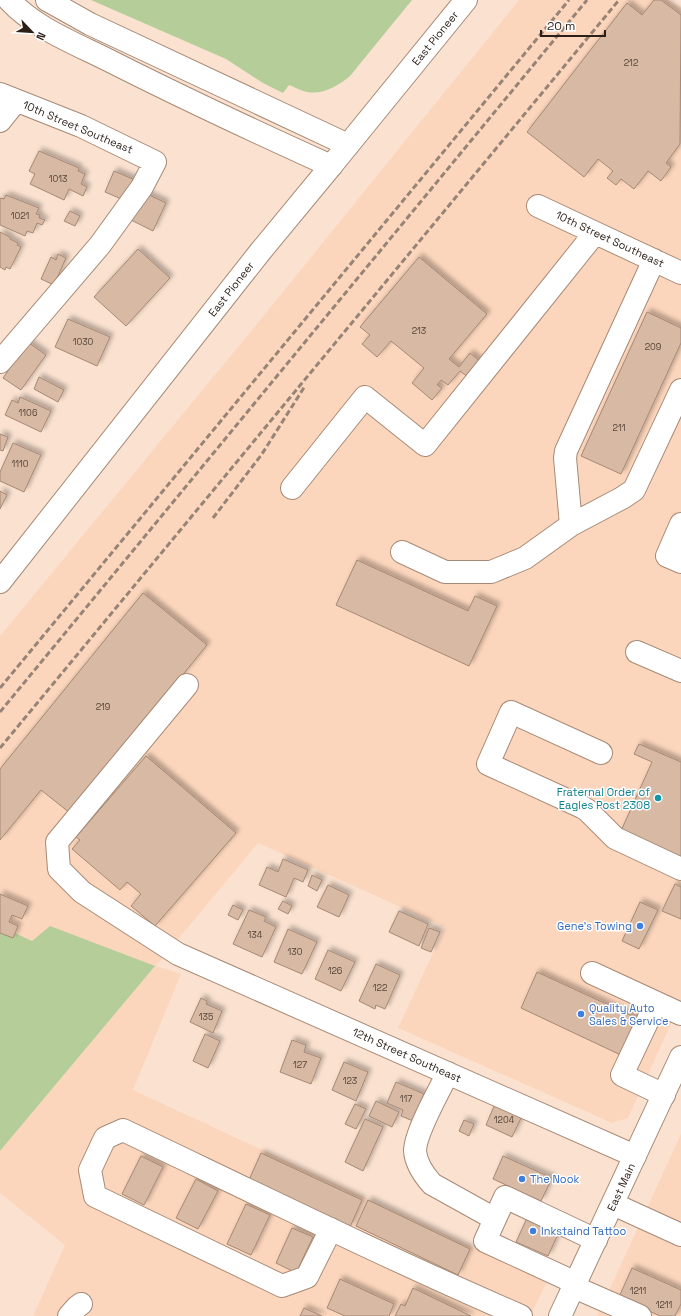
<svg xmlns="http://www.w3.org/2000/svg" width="681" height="1316" font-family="'Space Grotesk',sans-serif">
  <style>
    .built { fill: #fcd6bc }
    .green { fill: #b5cd98 }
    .building { fill: #d8b9a4; stroke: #a58874; filter: url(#shadow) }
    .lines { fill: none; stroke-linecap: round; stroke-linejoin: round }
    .minor-casing { stroke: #a78a76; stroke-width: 24 }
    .major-casing { stroke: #a78a76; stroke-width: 24 }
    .highway-casing { stroke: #a78a76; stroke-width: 24 }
    .minor { stroke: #fff; stroke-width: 22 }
    .major { stroke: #fff; stroke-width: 22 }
    .highway { stroke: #fff; stroke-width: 22 }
    .rail { stroke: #978477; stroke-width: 3; stroke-dasharray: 6 3; stroke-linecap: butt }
    .culture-dot { fill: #0f9aa8; stroke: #fff; stroke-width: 1.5 }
    .shop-dot { fill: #3f7fe0; stroke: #fff; stroke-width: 1.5 }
    .labels { text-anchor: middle; stroke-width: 3; stroke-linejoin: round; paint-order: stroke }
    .number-label { font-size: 9px; fill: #56463a }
    .street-label { font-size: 11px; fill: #2b1f17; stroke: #fff }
    .culture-label { font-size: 11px; fill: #0d838f; stroke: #fff; text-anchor: end }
    .shop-label { font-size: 11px; fill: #366cbe; stroke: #fff; text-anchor: start }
  </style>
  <defs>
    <filter id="shadow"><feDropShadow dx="3.5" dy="-3.5" stdDeviation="2" flood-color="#0004"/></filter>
  </defs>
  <rect width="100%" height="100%" fill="#fbe2d0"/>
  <path class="built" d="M519 0H667L681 7V1002L628 1118 612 1123 398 1028 445 927 258 843 156 966 181 974 133 1090 547 1282 530 1316H33L65 1245 0 1193V1151L155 966 32 941 0 926V636L261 319Z
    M681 1134V1316H597L607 1295Z"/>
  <path class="green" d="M91 0H412L350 76C338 86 323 95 307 92 301 91 295 87 289 85L283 93 263 83 226 59Z
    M0 926 32 941 50 926 155 966 0 1151Z"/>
  <path class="building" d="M654 0H661L681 15 680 144 666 163 671 167 661 181 648 171 634 189 621 179 616 185 607 178 613 171 598 159 584 177 527 132 627 3 642 15Z
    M39 151 79 168 78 171 85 174 81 184 87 187 83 196 69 189 64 200 30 184 35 174 29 171Z
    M114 171 135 180 126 201 105 192Z
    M145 193 166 203 153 231 127 218Z
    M6 195 39 208 36 214 40 215 39 218 45 220 42 225 37 223 33 233 27 231 25 236 0 225V198L4 199Z
    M70 211 80 216 75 226 64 221Z
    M0 232 10 237V239L18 243 17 245 21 247 10 269 6 267 5 270 0 267Z
    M138 249 170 278 126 326 94 297Z
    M58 254 66 258 54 285 41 279 51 257 56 260Z
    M419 257 487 314 449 359 459 367 470 353 482 363 469 378 460 371 448 385 441 380 437 385 442 388 432 400 412 383 424 368 391 341 377 357 362 344 370 335 360 327Z
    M647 312 681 328V343L621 474 581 456Z
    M68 319 110 337 97 366 55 347Z
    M28 342 46 355 21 390 3 378Z
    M39 377 64 390 58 402 34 389Z
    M20 397 51 411 41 432 5 415 12 400 18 403Z
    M0 434 8 437 3 451 0 450Z
    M13 443 41 455 24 492 0 481V472Z
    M0 491 7 495 0 509Z
    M357 560 468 611 475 596 497 606 469 666 336 605Z
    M143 593 207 645 70 813 41 790 0 840V769Z
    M639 744 681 762V860L620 833 652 762 634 754Z
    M146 756 236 833 155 926 131 906 141 894 127 882 120 890 72 849 80 840 76 837Z
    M283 859 308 870 303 882 294 878 286 897 259 885 267 867 278 872Z
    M312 875 322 880 317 891 308 886Z
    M675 884 681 887V919L662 911Z
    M328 885 349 895 339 917 317 907Z
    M0 894 28 906 22 919 12 915 9 922 18 926 13 938 0 933Z
    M283 901 292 906 288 914 278 909Z
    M640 902 658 910 639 949 622 941Z
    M233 905 243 910 238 920 228 915Z
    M249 910 266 917 264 921 276 927 262 957 233 944Z
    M399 911 428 924 419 946 389 932Z
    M429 928 440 932 431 952 421 948Z
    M288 929 317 942 302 974 274 962Z
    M328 950 355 962 341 991 315 979Z
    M376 964 400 975 385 1009 376 1005 375 1009 359 1001Z
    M537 972 641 1020 625 1057 521 1008Z
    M201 998 207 1001 206 1004 222 1011 213 1033 190 1022Z
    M205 1034 220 1041 208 1068 193 1061Z
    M292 1040 306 1045 304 1052 321 1058 311 1084 280 1072Z
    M344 1062 368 1072 356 1101 332 1090Z
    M396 1082 424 1094 413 1121 401 1116 403 1110 387 1103Z
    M376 1101 399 1112 392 1127 369 1116Z
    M355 1104 366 1109 356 1129 345 1124Z
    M495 1104 522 1116 512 1137 486 1125Z
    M365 1119 383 1127 363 1171 345 1162Z
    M464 1120 474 1124 469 1136 459 1131Z
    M261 1153 362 1200 350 1227 249 1180Z
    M141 1156 163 1167 144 1205 122 1194Z
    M503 1156 552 1178 541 1201 493 1179Z
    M196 1179 218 1191 198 1229 176 1218Z
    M368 1200 470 1249 458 1275 356 1226Z
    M246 1204 270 1215 251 1255 227 1244Z
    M527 1218 559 1232 548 1256 516 1242Z
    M292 1228 313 1237 296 1273 276 1263Z
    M632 1268 681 1290V1304L675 1316H660L619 1297Z
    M340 1279 394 1304 389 1316H345L327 1308Z
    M413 1288 471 1316H395L401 1304 405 1306Z
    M304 1308 322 1316H300Z"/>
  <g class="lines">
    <defs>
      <path id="minor" d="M0 94 81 126 155 162 142 187 100 245 0 362
        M0 121 16 101
        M538 206 681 273
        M292 488 365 397 425 445 595 233
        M681 524 667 556 681 562
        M571 525 565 458 566 451 654 260
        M402 552 445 572H491L525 558 571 525 622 498 634 490 681 390
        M0 582 260 252 331 166
        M637 652 681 671
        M187 685 57 842 59 869 82 892 178 954 635 1156
        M601 753 511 712 488 764 582 807 587 810 615 838 681 869
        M592 973 681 1014
        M656 1003 622 1075 664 1095
        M448 1073C439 1091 415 1133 415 1151 416 1164 424 1175 432 1184L495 1219
        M613 1204 681 1235
        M331 1229 307 1277 282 1286 95 1196 90 1170 105 1138 123 1130C255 1193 387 1258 521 1316
        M576 1283 485 1241 505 1197 596 1240
        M574 1287 640 1316
        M69 1316 77 1307 81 1304"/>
      <path id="major" d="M331 166 466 0
        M560 1316 681 1057"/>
      <path id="highway" d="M9 0C35 28 74 43 108 60 181 97 256 132 331 166
        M47 0 90 24 348 145"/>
    </defs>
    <use href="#minor" class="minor-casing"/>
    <use href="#major" class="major-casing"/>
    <use href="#highway" class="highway-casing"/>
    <use href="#minor" class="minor"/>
    <use href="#major" class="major"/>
    <use href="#highway" class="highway"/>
    <path class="rail" d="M213 518 262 454 305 386
      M0 688 569 0
      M0 712 587 0
      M0 748 619 0"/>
  </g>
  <circle class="culture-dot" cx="658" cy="798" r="4"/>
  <g class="shop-dot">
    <circle cx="640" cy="926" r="4"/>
    <circle cx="581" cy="1014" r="4"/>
    <circle cx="522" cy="1179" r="4"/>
    <circle cx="533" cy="1231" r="4"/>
  </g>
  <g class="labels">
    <g class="number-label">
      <text x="631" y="66">212</text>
      <text x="58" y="182">1013</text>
      <text x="20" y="219">1021</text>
      <text x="419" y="334">213</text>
      <text x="83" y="345">1030</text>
      <text x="653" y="350">209</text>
      <text x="28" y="416">1106</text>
      <text x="619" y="431">211</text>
      <text x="20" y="467">1110</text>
      <text x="103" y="710">219</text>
      <text x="255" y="938">134</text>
      <text x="295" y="955">130</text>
      <text x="335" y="974">126</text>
      <text x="380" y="991">122</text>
      <text x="206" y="1020">135</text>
      <text x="300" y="1068">127</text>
      <text x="350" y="1084">123</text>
      <text x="406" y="1102">117</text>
      <text x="504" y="1123">1204</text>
      <text x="638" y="1294">1211</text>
      <text x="664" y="1308">1211</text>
    </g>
    <g class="street-label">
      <text transform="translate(435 38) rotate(-51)" y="4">East Pioneer</text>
      <text transform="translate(78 127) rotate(23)" y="4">10th Street Southeast</text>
      <text transform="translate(610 239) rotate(25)" y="4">10th Street Southeast</text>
      <text transform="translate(231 289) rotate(-52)" y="4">East Pioneer</text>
      <text transform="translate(407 1055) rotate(24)" y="4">12th Street Southeast</text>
      <text transform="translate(621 1187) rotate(-65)" y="4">East Main</text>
    </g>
    <g class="culture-label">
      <text x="650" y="796">Fraternal Order of<tspan x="650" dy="13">Eagles Post 2308</tspan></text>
    </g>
    <g class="shop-label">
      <text x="632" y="930" text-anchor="end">Gene's Towing</text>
      <text x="589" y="1012">Quality Auto<tspan x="589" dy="13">Sales &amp; Service</tspan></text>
      <text x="530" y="1183">The Nook</text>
      <text x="541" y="1235">Inkstaind Tattoo</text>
    </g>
  </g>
  <g transform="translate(32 32) rotate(115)" stroke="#ffffff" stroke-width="3" paint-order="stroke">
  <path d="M0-3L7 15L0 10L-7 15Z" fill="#2b1f17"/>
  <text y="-6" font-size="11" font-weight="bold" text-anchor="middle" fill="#2b1f17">N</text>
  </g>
  <path d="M541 30v6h64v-6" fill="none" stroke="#2b1f17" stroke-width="2"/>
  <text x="547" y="30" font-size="12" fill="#2b1f17" stroke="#ffffff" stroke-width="3" paint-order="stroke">20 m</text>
</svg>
